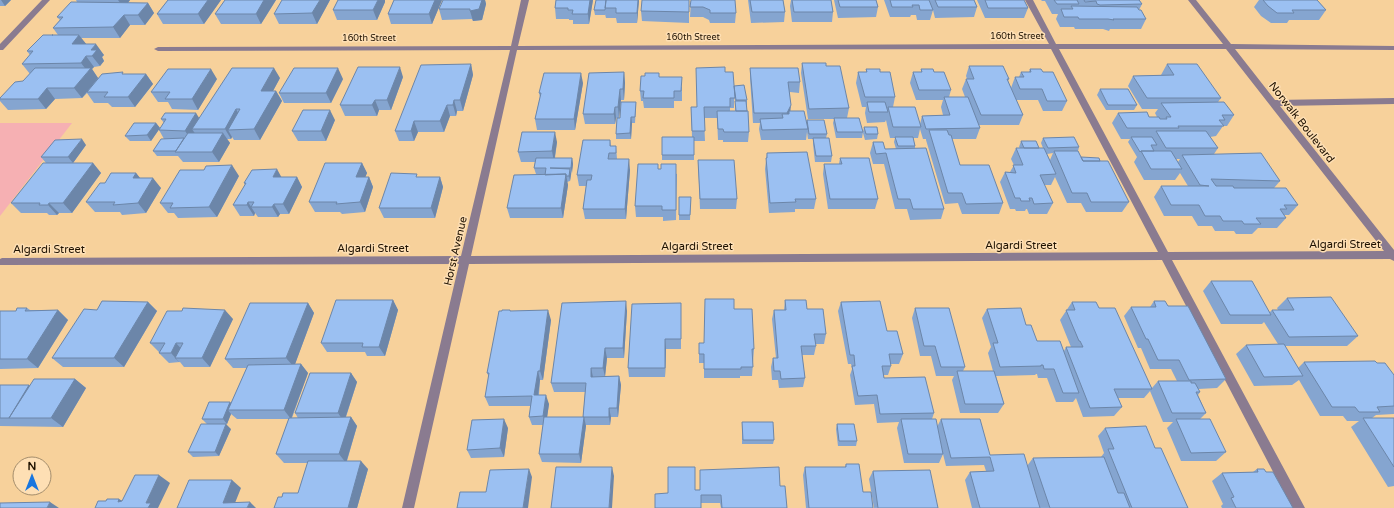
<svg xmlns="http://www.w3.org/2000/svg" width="1394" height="508" font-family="'Varela Round',sans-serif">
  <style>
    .green { fill: #f6b0b3 }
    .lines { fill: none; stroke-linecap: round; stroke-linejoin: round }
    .minor { fill: #8a7b90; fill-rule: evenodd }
    .wall { fill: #85a5d0; fill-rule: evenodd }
    .shaded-wall { fill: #6c86a9 }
    .building { fill: #9bc0f2; stroke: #6c86a9 }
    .labels { text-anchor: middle; stroke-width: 3; stroke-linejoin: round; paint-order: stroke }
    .far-street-label { font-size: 9px; fill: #1e1100; stroke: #fedfb4 }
    .street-label { font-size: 11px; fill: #1e1100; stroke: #fedfb4 }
  </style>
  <rect width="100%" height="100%" fill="#f7d19b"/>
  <path class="green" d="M0 123H72L0 216Z"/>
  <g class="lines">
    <path class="minor" d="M42 0H50L3 50H0V44Z
      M521 0H529L518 46 1049 44 1025 0H1033L1056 44H1223L1188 0H1196L1231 44 1394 46V50L1235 49 1275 100 1394 98V104L1280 106 1394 250V261L1390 259 1172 260 1305 508H1292L1162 260 469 264 414 508H402L459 264 0 265V259L2 258 461 256 510 50 158 51 154 49 158 47 511 46ZM1051 49 1158 252 471 256 517 50ZM1059 49H1226L1384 251 1168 252Z"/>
  </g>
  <path class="wall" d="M0 0H11L5 6H0Z
    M76 0H131H130L128 3H148L154 13 145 25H130L120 38H81L86 44 104 55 102 57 104 61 100 66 94 67 92 69 98 78 124 74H146L153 84 135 107H112L108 103H94L87 93 82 98 55 99 46 109 8 110 0 101V98L23 81 30 74 22 64 30 55 27 51 53 35H58L53 28 60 20 57 17 77 2Z
    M168 0H221L204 24H163L157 14Z
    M225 0H276L261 24H221L215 14Z
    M330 0 317 24H279L274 14Z
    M338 0H385V2L377 20H337L333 10Z
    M394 0H442L432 24H391L388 14Z
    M443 0H485L486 4 482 20 473 21 472 19 442 20 439 9Z
    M556 0H593L589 24H573V20H569V19H556L555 8Z
    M639 0 637 23H617L616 18H606L605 14V15H595L594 10Z
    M689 0V23L642 21 641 11Z
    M691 0 736 13 735 23H710L709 20 703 17H690Z
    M748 0H783L785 12 784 22 751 23Z
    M791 0H831L833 12 832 22H792L790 6Z
    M834 0H876L878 7 876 17 838 18Z
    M884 0H974L977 7 974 17 935 18 933 10 930 20H917L916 15H911L910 17H890Z
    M977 0H1024L1028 8 1024 18H985Z
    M1041 0H1140V1L1142 4 1139 10 1146 19 1141 29H1110L1109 31 1103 29H1075L1074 27H1060L1056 19 1058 14H1052L1045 1H1042Z
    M1259 0H1317L1326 10 1319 20H1289L1287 23H1271L1261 16 1254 7Z
    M802 63 826 66 849 108 847 118 863 132 862 138H836L833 123 834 119H808L801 73Z
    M471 64 473 75 463 111H457L456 116H450L444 132H418L414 141H399L395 131Z
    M1167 64 1221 98 1218 102 1234 115 1227 126H1223L1216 136 1210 137 1218 148 1214 154 1280 181 1274 188 1298 205 1289 215H1284L1286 218 1277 228H1258L1252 234H1236L1234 231H1215L1212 226H1198L1192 216H1164L1154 197 1161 186H1188L1180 173 1175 180H1144L1134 162 1137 157 1128 142 1130 139H1121L1112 123 1118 113 1149 117H1157L1155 113 1158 109H1142L1128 86 1133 76 1161 75ZM1176 159H1180L1178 162Z
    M969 66 1009 79 1008 81 1011 88 1015 77H1019L1021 72H1029L1030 69 1043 72 1067 101 1062 111H1043L1038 100H1016L1023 115 1019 125H979L980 128 976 139H952L960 165 1003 203 999 214H962L958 203 945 204 926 140V139H923L920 129 918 138H913L915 146V149L944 209 941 219 910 220 907 209H895L884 164H873L870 153 873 142 885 149H896L894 142 895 138H890L886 120 885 122 867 123 865 113 866 107H862L856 83 858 72H866V69L880 72 895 97 893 107 920 124 922 116 943 115 941 107 943 100H916L910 83 913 72H921V69L934 72 951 90 949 97H965L962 89 966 79H967L966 76Z
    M750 68 800 82 799 93 790 92V111L806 124 807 120 827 134 826 138 832 156 831 162H815L813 144V139H808L807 132 806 140H761L759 129 760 123H753L750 78Z
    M624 72 625 83 624 100H621L619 118H616L615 124H585L583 114Z
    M725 72 734 88 747 100V105H746L749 132 748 142H723V140H718L717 118H704L705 141H694V160H662V155L692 137 691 107H697ZM734 96 735 101V111H730V108H734Z
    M659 73V77L682 87V101H674V108H644L643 101H641L640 91 645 76Z
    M403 77 391 110H379L377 116H345L340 105Z
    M280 78 273 91H276L282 101 260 140H234L232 137 231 139H227L230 143 219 162H183L178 156H157L153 151 164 139 159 130 164 123 161 119 199 118Z
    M217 79 198 110 172 109 168 102H158L151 92Z
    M343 79 331 103H284L279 93Z
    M583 83 575 130H537L535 119 540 97 539 93Z
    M1100 89 1137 105 1134 110H1106L1097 95Z
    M636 102V107L635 123H632L631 139H616V134L620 118Z
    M335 120 326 141H298L292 131Z
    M156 123 160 128 151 141H130L125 136Z
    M864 127 878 134 877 139 865 140 863 133Z
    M1043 138 1079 147 1078 151 1081 157 1100 161 1129 202 1122 212H1086L1081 203H1067L1055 177 1051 185H1044L1053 203 1047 214H1029L1027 209H1026L1025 211H1016L1015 209H1010L1000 182 1005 172H1010L1014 165 1011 159 1016 148H1020L1019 147 1021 141 1039 148H1043L1041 143ZM1053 153 1050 160 1047 154Z
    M610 140 611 146H616L617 159 630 170 626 219H585L583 209 586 186H579L577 175Z
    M557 142 555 158H572L573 164 570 181 567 182 568 185 563 218H510L507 208 545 175V174H536L534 168 535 162H521L518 152Z
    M86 145 73 163H93L101 173 72 213H59L57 215H49L47 213H21L11 203 46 163 41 157Z
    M767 153 816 199 814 209H795V212L769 213 765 169Z
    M840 158 878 199 875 209H828L823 174 824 164H839Z
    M698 160 737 199 736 209H700Z
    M362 163 367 173 365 177H369L373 187 365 212 342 214 340 212H315L309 202Z
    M658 164V169L677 174 676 220 663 221V217H636L635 206Z
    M136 173 140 178 161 188 146 213 122 215 120 212H95L86 202 105 183Z
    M239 176 217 217 178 218 174 213H168L160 203Z
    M282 177H297L302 187 289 214H280L278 217H258L255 213 254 216H240L233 205 245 185 244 183Z
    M418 177H440L443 187 435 218H384L379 208Z
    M679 197H691L690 220H679Z
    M1211 281 1270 312 1272 310H1278L1277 308 1287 298 1358 336 1347 346H1285L1298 368 1304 362 1377 363 1394 375V414L1376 415 1372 418H1394V486L1388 487 1351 427 1359 421H1347L1343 416H1320L1299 380 1292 385 1254 386 1236 354 1246 345 1278 344 1264 322 1262 324H1221L1203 291Z
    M393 300 398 310 385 356H367L365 352H327L321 343Z
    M785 300 807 309 826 334 824 344H815L816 346 814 355H802L805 378 803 387 779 388 778 380H772L771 367 773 358H776L772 319 774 310H784Z
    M1154 301 1168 306 1226 379 1217 388 1198 389 1200 392 1198 395 1206 413 1200 419 1226 452 1216 461H1181L1167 428 1173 422H1163L1150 391 1144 398H1118L1122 407 1114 416 1083 417 1076 398 1073 402H1056L1047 378H1038L1037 374H1036L1035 375 996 376 1004 404 998 413H960L952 380 954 376H936L931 356H920L912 318 915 308 965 367 963 371H993L988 353 991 347 982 318 987 309 1026 325 1037 341 1064 351 1066 347H1071L1060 320 1072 302 1099 308 1152 388 1158 381H1177L1171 369H1150L1141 348H1138L1124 316 1131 307H1150Z
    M148 302 157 311 124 367H63L52 358 97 310Z
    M841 302 887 331 903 354 899 364H891V366L888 375H884V378L934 413 932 419 937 427 941 419 990 455 1027 466 1033 458 1101 457 1104 453 1098 436 1105 428 1155 448 1188 508H972L965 480 970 472 986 471 984 465 946 466 943 454 939 463H904L897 428 899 422 877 423 874 404 855 405 850 375 852 369 851 364H848L838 311Z
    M308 303 314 313 295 364H301L308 373 292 418H298L295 413 351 373 357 382 346 417H351L357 426 347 461 368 469 357 508H274L282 497 298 493 308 463H284L276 454 289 419H237L231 414 227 424H207L202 419 230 402 231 403 247 368H233L225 359Z
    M681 303V349H666L665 377H629L628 368Z
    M27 308 30 310H58L68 320 38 368 0 369V311H16Z
    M734 309 754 349 752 376H740V378H704V363H699V343H704Z
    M182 311 233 319 210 367H184L180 362 169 363 159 353 160 352H159L150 343Z
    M510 311 551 320 543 380H540L539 395 549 404 547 417H583L585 392H554L551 383 627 311 624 358H607L605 376H619L621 385 618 417H611L610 425H586L581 463 542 462 539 454 543 425H532L529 417 531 406H489L485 397 489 377 487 373Z
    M75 379 86 388 63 427 0 426V385H29L30 386Z
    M742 422 774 440 773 444H742Z
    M837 424 857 441 856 446H838L836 429Z
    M508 428 504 457 471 458 467 450Z
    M231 429 219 456 193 457 188 452Z
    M846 464 873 508H806L803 475 805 467H845Z
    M1257 469 1266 472 1293 508H1222L1221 506 1223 504 1212 481 1222 473 1253 472Z
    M873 471 938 508H874L869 479Z
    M780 486 787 508H721L720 503H701L668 493 695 490Z"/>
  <path class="shaded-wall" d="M1 0H11L5 6Z
    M118 0H130L124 8Z
    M208 0H221L204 24 198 14Z
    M264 0H276L261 24 256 14Z
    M320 0H330L317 24 312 13Z
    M378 0H385V2L377 20 373 10Z
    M435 0H442L432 24 429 14Z
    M482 0H485L486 4 482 20 473 21 470 11Z
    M590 0H593L589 24 588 14Z
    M638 0H639L637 23V13Z
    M148 3 154 13 145 25 138 15Z
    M124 15 130 25 120 38 113 27Z
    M79 35 87 45 72 44Z
    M96 44 104 55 102 57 104 61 100 66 92 56 91 50Z
    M86 56 94 67 92 69 98 78 82 98 74 88 88 72 81 63Z
    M471 64 473 75 463 111 460 100Z
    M400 67 403 77 391 110 387 100Z
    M274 68 280 78 267 102 261 91Z
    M338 68 343 79 331 103 326 93Z
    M211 69 217 79 198 110 192 99Z
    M624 72 625 83 624 100 623 89Z
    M581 73 583 83 575 130 574 119Z
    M146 74 153 84 135 107 128 97Z
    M47 88 55 99 46 109 38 99Z
    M620 89 621 100 619 118 618 107Z
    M276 91 282 101 260 140 254 129Z
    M375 100 379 110 377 116 372 105Z
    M454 100 457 111 456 116 453 105Z
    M447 105 450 116 444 132 440 121Z
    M791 105 790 115 789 111 788 119 786 123 787 113Z
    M615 107 616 118 615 124 614 114Z
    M236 109 242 120 228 130 232 137 231 139 225 129Z
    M330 110 335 120 326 141 321 131Z
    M196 113 203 124 192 129 196 135 192 141 185 131Z
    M631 117 632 123 631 139 630 133Z
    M414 121 418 132 414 141 411 131Z
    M156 123 160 128 151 141 147 135Z
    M555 132 557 142 554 162 552 151Z
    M223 133 230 143 219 162 212 152Z
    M82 139 86 145 73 163 68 157Z
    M572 158 573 164 572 173 571 168Z
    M629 159 630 170 626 219 625 209Z
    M93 163 101 173 72 213 63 203Z
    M362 163 367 173 361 188 356 177Z
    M232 165 239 176 217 217 209 207Z
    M277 169 283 180 273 177Z
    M570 169 571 174 570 181 569 176Z
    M136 173 144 183 133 178Z
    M566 174 568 185 563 218 561 208Z
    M297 177 302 187 289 214 283 204Z
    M369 177 373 187 365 212 360 202Z
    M440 177 443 187 435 218 431 208Z
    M153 178 161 188 146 213 138 203Z
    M248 202 255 213 254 216 247 205Z
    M49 203 59 213 57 215 48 205Z
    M274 204 280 214 278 217 272 207Z
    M393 300 398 310 385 356 379 347Z
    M626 301 627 311 624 358 623 348Z
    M148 302 157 311 124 367 114 358Z
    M308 303 314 313 294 367 286 358Z
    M58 310 68 320 38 368 27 359Z
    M225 310 233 319 210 367 202 358Z
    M548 310 551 320 543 380 540 371Z
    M665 339 666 349 665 377Z
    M176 343 185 353 175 358 180 363 171 353Z
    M605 348 607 358 605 377 603 368Z
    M301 364 308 373 291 419 284 410Z
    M591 368 593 377H591Z
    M538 371 540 380 537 404 534 395Z
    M351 373 357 382 344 422 338 413Z
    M619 376 621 385 618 417 617 408Z
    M75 379 86 388 63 427 51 418Z
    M29 385 41 394 9 418Z
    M546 395 549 404 546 425 543 416Z
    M230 402 234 407 228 410 231 414 227 424 223 419Z
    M609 408 611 417 610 425 609 417Z
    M351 417 357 426 346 463 339 454Z
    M584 417 586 426 581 463 579 454Z
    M504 419 508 428 504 457 500 448Z
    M226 424 231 429 219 456 215 452Z
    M361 461 368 469 357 508H348Z
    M612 467 614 476 612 508H609Z
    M529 469 532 477 528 508H523Z
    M159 475 170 483 158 508H148L146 503Z
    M232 480 241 488 233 508 223 503Z
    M119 499 131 506 118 502Z
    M50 502 59 508H47Z
    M250 502 256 508H247Z"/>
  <path class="building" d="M168 0H208L198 14H157Z
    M225 0H264L256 14H215Z
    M282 0H320L312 13 274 14Z
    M338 0H378L373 10H333Z
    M394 0H435L429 14H388Z
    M443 0H482L479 9 470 11V9H439Z
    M556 0H590L588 14H572L573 10H568V8H555Z
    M596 0H606L605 10H594Z
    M606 0H638L637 13H616V8H605Z
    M642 0H689V12L641 11Z
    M691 0H735L736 13H710V10L703 7H690Z
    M750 0H783L785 12H752Z
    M792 0H831L833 12H794Z
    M838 0H876L878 7H840Z
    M890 0H929L933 10H920L919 5H912L913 7H892Z
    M935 0H974L977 7H938Z
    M985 0H1024L1028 8H988Z
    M1054 0H1077L1079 4H1057Z
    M1084 0H1139L1142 4 1100 5 1097 4 1096 1 1085 2Z
    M1263 0H1317L1326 10H1292L1294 13H1277L1268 6Z
    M71 2 148 3 138 15H124L113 27 53 28 63 17H57Z
    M1071 6 1137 7 1139 10H1141L1146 19H1113L1114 20 1108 19H1079L1078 17H1064L1061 9H1073Z
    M43 35H53H52H79L72 44H96L91 50H97L92 56H86L81 63 22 64 33 51H27Z
    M802 63H826V66H840L849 108 809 109Z
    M471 64 460 100H454L453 105H447L440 121H414L411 131H395L421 65Z
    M1167 64H1197L1221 98H1147L1133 76 1174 75Z
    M969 66H1003L1009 79H1007L1023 115H981L966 79H974Z
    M358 67H400L387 100H375L372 105H340Z
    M725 67V72H733L735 98H730V107H704L705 131H692L691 107H697L696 68Z
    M35 68H91L74 88H47L38 99H0V98L15 82 23 81Z
    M232 68H274L261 91H276L254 129 228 130 240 109H236L225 129H192Z
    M294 68H338L326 93H279Z
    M750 68H798L800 82H788L791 105 787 113H754Z
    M168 69H211L192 99H165L170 92H151Z
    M866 69H880V72H890L895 97H865L858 72H867Z
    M921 69H933L934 72H944L951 90H919L913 72H922Z
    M1030 69H1041L1043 72H1053L1067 101H1047L1042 89H1020L1015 77H1024L1021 72H1031Z
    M123 72 122 74H146L128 97H104L108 92H87L102 74Z
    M624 72 623 89H620L618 107H615L614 114H583L589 73Z
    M544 73H581L574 119H535L541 93H539Z
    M645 73H659V77H682L681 91H674V98H643L644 91H640L641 76H645Z
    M744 85 747 100H736L734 86Z
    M1100 89H1128L1137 105H1108Z
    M944 97H968L980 128 926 129 922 116 950 115Z
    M735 101H746L747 111H736Z
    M621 102H636L635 117H631L630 133 616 134 617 118H620Z
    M867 102H885L888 112H869Z
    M1224 102 1234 115H1222L1225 120H1219L1224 126H1178L1179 128H1127L1118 113 1147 112 1149 117H1159L1160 119H1167L1166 117H1171L1161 103Z
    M888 107H915L921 127H893Z
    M303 110H330L321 131H292Z
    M717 111H748L749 132H724L723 129H718Z
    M789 111H804L808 129 762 130 760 119 783 118 782 114H789Z
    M165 113H196L185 131 159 130 166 119H161Z
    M834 118H859L863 132H837Z
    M807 120H824L827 134H809Z
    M134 123H156L147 135 125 136Z
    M864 127H877L878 134H866Z
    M929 130H947L949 135H951L960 165H989L1003 203 966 204 962 193H948Z
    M1156 131H1206L1218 148H1166Z
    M522 132H555L552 151 518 152Z
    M188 133H223L212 152H175Z
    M662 137H694V155H662Z
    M895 137H913L915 146H898Z
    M1074 137 1079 147 1048 148 1043 138Z
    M1131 137H1152L1157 145H1151L1154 151H1141L1140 152Z
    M184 138 176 151H153L161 139Z
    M813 138H829L832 156H816Z
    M82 139 68 157H41L55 140Z
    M583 140H610V146H616V153H609L608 159H629L625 209H583L587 180H591L592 175H577Z
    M1021 141H1036L1039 148H1024Z
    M873 142H883L885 149 926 148 944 209H913L910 199H898L886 153 876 154Z
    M1016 148H1044L1056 174 1040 175 1053 203 1034 204 1032 198H1029L1030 201H1021L1020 198H1015L1005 172 1016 173 1013 165H1023Z
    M1054 151H1078L1083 161H1108L1129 202H1091L1087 193H1072Z
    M1141 151H1171L1182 169H1151Z
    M807 152 816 199H795L796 202 770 203 766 158H767V153Z
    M1261 153 1280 181 1211 179 1216 186H1233L1234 188H1286L1298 205H1284L1287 209H1280L1286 218H1256L1261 224H1244L1242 221H1223L1220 216H1205L1199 205H1171L1161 186H1209L1200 185 1182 155Z
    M1081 157 1099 158 1100 161H1083Z
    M536 158H572L571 168H550L570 169 569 176H566V174L545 175 546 168H534Z
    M840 158H869L878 199H830L824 164H842Z
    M698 160H734L737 199H700Z
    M43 163H93L63 203H49L48 205H39L40 203H11Z
    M325 163H362L356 177H369L360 202 336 204 337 202H309Z
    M638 164H658V169H661V164H676V210H662V206H635Z
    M232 165 209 207 170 208 173 203H160L180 170H204L206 166Z
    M277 169 273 177H297L283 204H274L272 207H251L254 202H248L247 205H233L246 183H244L252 170Z
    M111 173H136L133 178H153L138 203 113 205 115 202H86L100 183H105Z
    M391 173 417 174 416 177H440L431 208H379Z
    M566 174 561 208H507L514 175Z
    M679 197H691L690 215H679Z
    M1211 281H1252L1271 315H1230Z
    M1331 297 1358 336 1289 337 1272 310H1294L1287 298Z
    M705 299H734V309H752L754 349H752L753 367H741V369H704V354H699V343H704Z
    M336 300H393L379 347H362L363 343H321Z
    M785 300H806L807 309H823L826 334H814L816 346H801L805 378 781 379 780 371H774L773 358H778L774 310H786Z
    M102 301 148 302 114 358H52L84 309 97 310Z
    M626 301 623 348H605L603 368H591V377L619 376 617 408H609V417H583L586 383H551L562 303Z
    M880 301 887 331H897L903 354H889L891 366H882L884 378 925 377 934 413 880 414 877 395 858 396 852 366H855L854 355H850L841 302Z
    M1154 301H1165L1168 306H1188L1226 379 1189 380 1179 360H1158L1148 339H1146L1131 307H1156Z
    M1072 302H1096L1099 308H1115L1152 389H1114L1122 407 1090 408 1066 347H1083L1080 341H1079L1066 310H1075Z
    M250 303H308L286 358 225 359Z
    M681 303V339H665V368H628L632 304Z
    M17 308H27L25 311 58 310 27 359H0V311H16Z
    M183 308 225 310 202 358H175L183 343H176L171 353H159L165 343H150L167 311H182Z
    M915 308H949L965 367H941L935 346H924Z
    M1021 308 1026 325H1031L1037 341H1060L1079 393H1063L1054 369H1044L1043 365H1041V366L1000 367 993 343H998L987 309Z
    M502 310H510V311L548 310 540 371H538L534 395H546L543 416 529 417 532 396 485 397 489 373H487L499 311H502Z
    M1284 344 1303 376 1264 377 1246 345Z
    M1375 361 1377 363H1385L1394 375V406L1377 407 1380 412H1359L1355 407H1332L1304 362Z
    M301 364 284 410H228L248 365Z
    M957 371H994L1004 404H965Z
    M310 373H351L338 413H295Z
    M34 379H75L51 418H9Z
    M1158 381H1191V383H1195L1200 392H1196L1206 413H1172Z
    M0 385H29L9 418H0Z
    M209 402H230L223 419H202Z
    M351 417 339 454H276L289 418Z
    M544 417H584L579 454H539Z
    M1363 418H1394V467Z
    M504 419 500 448 467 450 472 420Z
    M901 419H936L943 454H908Z
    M941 419H980L990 455 1024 454 1040 508H980L970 472 994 471 990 457 951 458Z
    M1176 419H1210L1226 452 1191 453Z
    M742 422H773L774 440H743Z
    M201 424H226L215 452H188Z
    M837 424H854L857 441H839Z
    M1146 426 1155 448H1161L1188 508H1132L1108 449H1114L1105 428Z
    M1104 457 1118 493H1124L1130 508H1050L1033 458Z
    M308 461H361L348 508H274L278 497H282L283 493H298Z
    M846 464H859L863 492H871L873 508H809L805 467H846Z
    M556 467H612L609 508H551Z
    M668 467H695V490H700V470L779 467 780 486H785L787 508H722L721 495H701V508H655V494L668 493Z
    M529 469 523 508H457L460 492H486L490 470Z
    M1257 469H1264L1266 472H1273L1293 508H1236L1231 498 1234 497 1222 473 1258 472Z
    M930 470 938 508H878L873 471Z
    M135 475H159L146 503H151L148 508H95L98 501H106L107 499H119L118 502 122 501Z
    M189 480H232L223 503 250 502 247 508H177Z
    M50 502 47 508H0V503Z"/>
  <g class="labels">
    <g class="far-street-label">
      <text x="1017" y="39">160th Street</text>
      <text x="693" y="40">160th Street</text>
      <text x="369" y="41">160th Street</text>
    </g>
    <g class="street-label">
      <text transform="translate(1302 122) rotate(52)" y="4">Norwalk Boulevard</text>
      <text x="1345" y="248">Algardi Street</text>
      <text x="1021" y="249">Algardi Street</text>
      <text x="697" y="250">Algardi Street</text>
      <text x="373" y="252">Algardi Street</text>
      <text x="49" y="253">Algardi Street</text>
      <text transform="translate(455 251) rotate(-77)" y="4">Horst Avenue</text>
    </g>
  </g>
  <g transform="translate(32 476)"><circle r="19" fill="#fedfb4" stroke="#a48d6c"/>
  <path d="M0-3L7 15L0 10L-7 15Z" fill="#1976df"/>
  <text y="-6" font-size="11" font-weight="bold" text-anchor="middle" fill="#1e1100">N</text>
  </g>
</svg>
